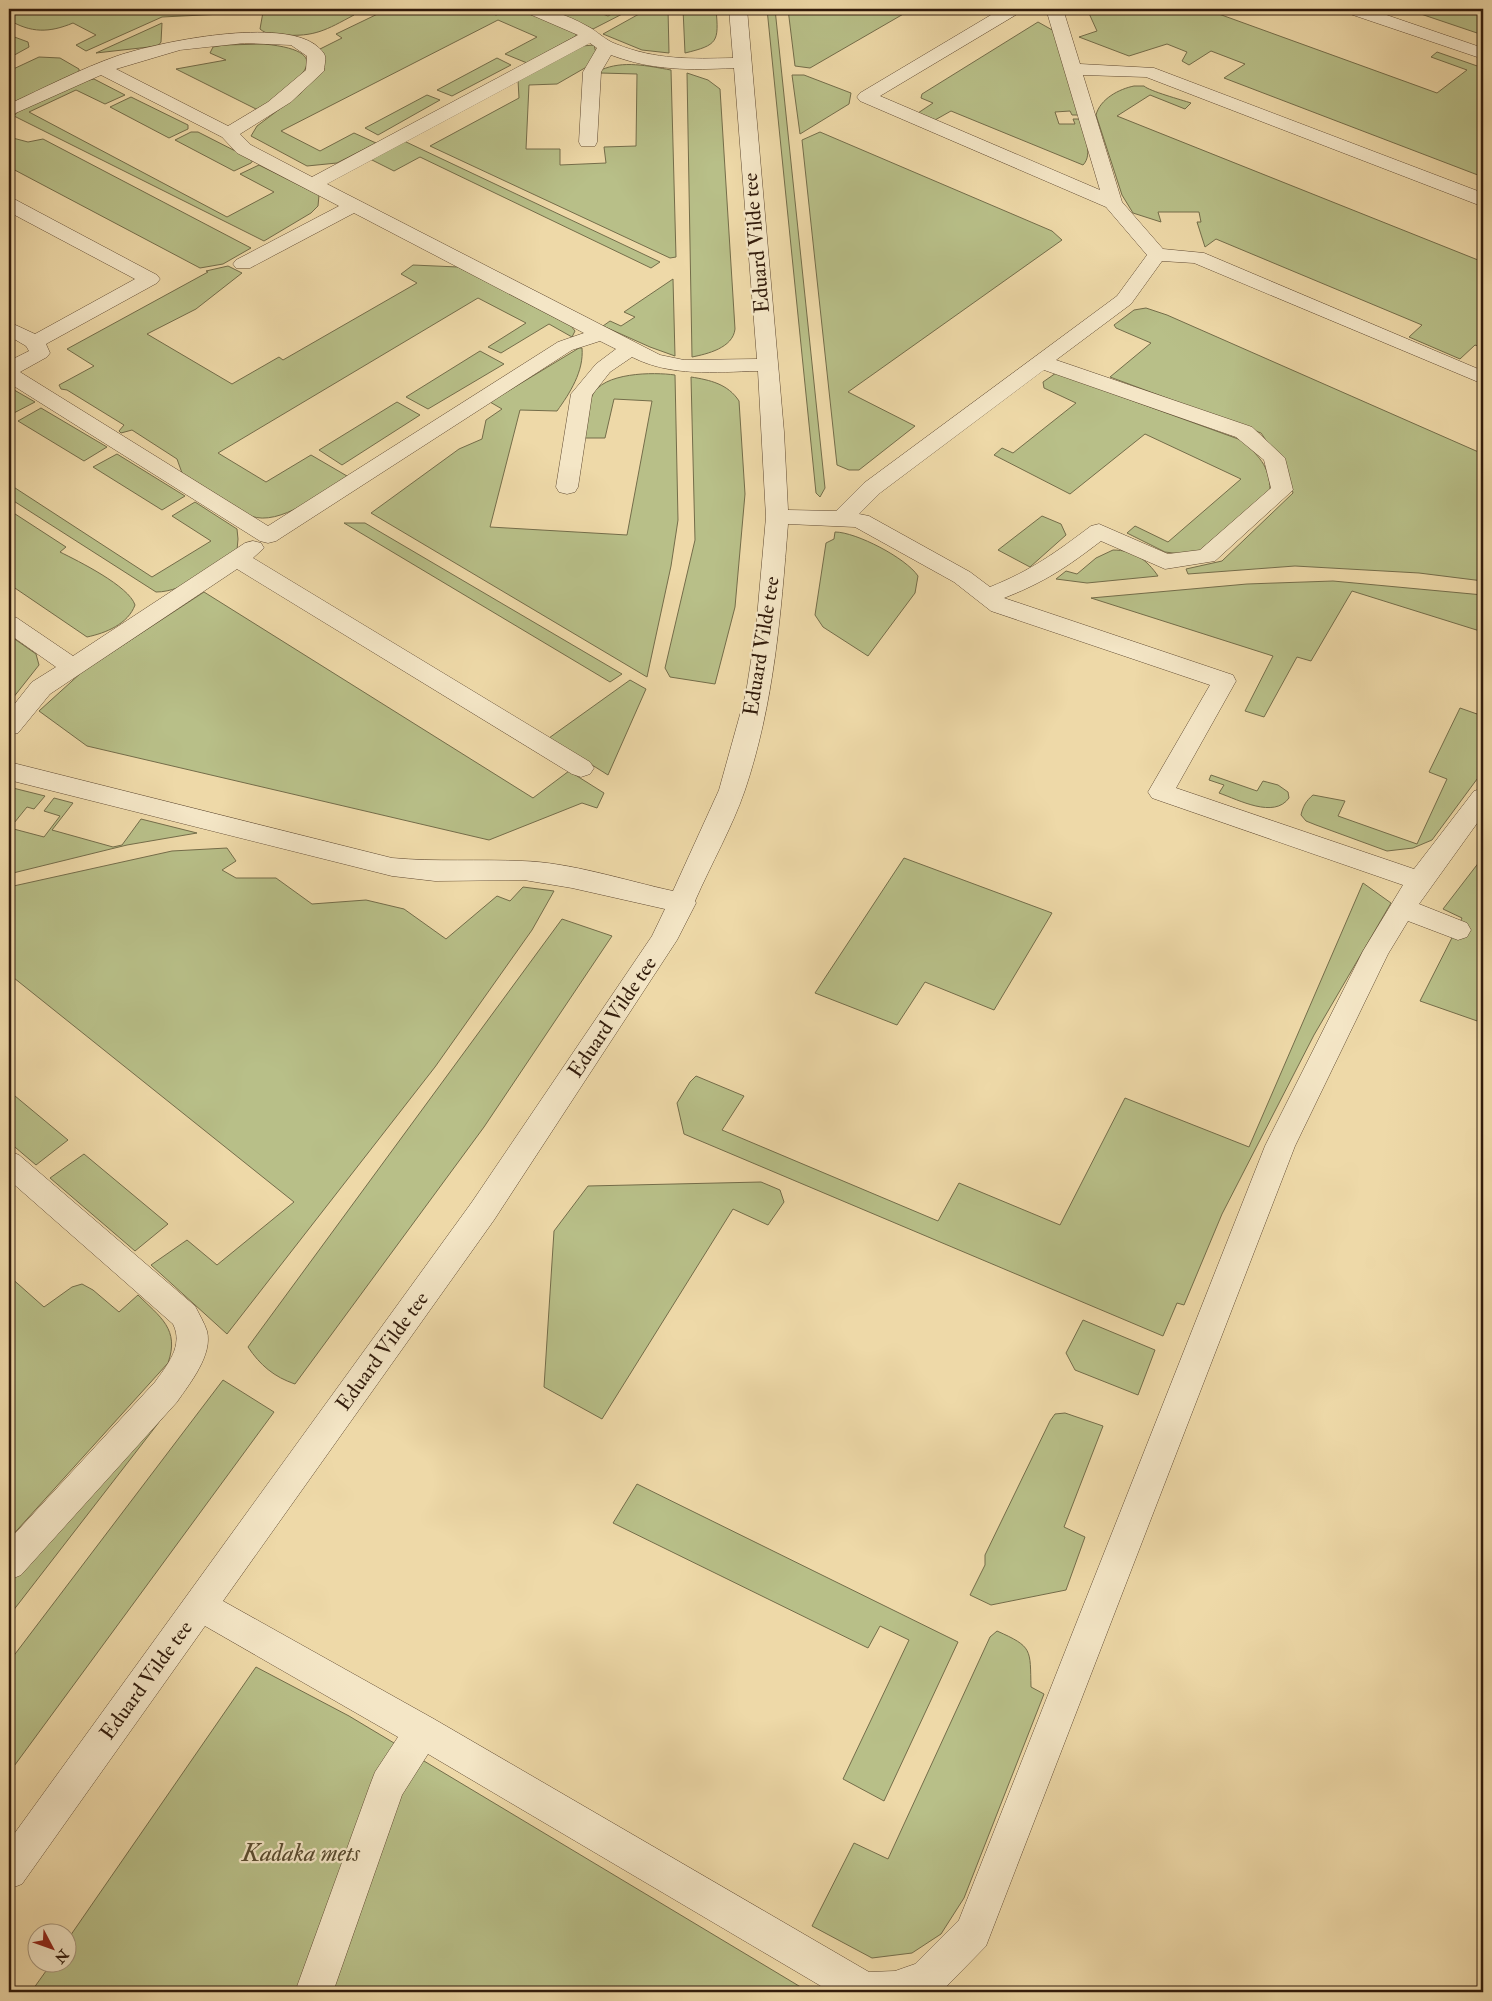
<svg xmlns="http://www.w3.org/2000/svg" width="1492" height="2001" font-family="'IM FELL Double Pica',serif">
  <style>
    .green { fill: #b8bf88; stroke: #746d4a }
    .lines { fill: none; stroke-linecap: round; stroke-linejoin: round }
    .minor-casing { stroke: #604a32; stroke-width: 1 }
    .minor { fill: #f4e6c6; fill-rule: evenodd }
    .labels { text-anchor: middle; stroke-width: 4.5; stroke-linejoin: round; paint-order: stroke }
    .street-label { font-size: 21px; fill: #311b0b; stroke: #f4e6c6 }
    .near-park-label { font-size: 25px; font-style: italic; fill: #5a4c30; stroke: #f4e6c6 }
  </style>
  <rect width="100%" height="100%" fill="#eed9a8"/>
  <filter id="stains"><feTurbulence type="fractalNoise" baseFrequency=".004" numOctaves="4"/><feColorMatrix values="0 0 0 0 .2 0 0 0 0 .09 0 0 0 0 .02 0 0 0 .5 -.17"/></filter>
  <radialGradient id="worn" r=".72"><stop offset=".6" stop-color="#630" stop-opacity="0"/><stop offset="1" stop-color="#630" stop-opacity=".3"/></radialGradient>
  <path class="green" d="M9 9H340L354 15C326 30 315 37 283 35 274 34 267 35 260 29L263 12 162 17 86 51 76 45 96 35 73 23C49 33 31 33 9 20Z
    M388 9H482L496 15 510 9H520L576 33V36L527 63 505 54 537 37 498 20 281 131 320 151 354 133 376 143 337 163 307 166 251 136 257 126 301 93 320 49 342 38 336 34Z
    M565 9H590L608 16 621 9H632L593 29 557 13Z
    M648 9H668L669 53 642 50 603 34Z
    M683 9H716C719 42 718 45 685 53Z
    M767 9H775L825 488 820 497 816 493Z
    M788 9H912L810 68 795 66Z
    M1087 9H1205L1437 93 1467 70 1431 57 1437 52 1483 68V177L1224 78 1245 64 1211 51 1189 65 1182 61 1187 52 1167 44 1129 56 1079 37 1097 31Z
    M1406 9H1483V35Z
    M1038 22 1054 31 1079 115H1072L1070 111 1055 112 1059 124H1075L1073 119H1080C1083 133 1094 154 1083 165L951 111 935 120 918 113 933 103 921 98 922 94Z
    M162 23 161 42 158 46 96 53Z
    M9 35 28 42 29 47 9 58Z
    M264 44C345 52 293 84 258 110L176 69 226 60 210 53 213 47 224 45Z
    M594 45 596 53 590 65 557 84 529 85 526 149H560V165L606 163 604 147 636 146 637 74 600 73 601 70C623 60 648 66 671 70L676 257 670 258 430 146 519 98 518 80 582 46Z
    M39 57 60 58 79 69V72L9 106V71Z
    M497 58 511 65 452 96 437 90Z
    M687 73 708 80 720 89 735 329C733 348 707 354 692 357Z
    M792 75H804L851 93 849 104 800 134Z
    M94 79 125 95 105 104 76 90 29 112 227 217 274 192 240 174 259 165 319 195 318 206 311 213 264 241 14 116 21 108 84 81Z
    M1134 86H1144C1149 91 1182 100 1191 103L1185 109 1150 95 1117 116 1483 262V348L1475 345 1460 359 1409 337 1422 325 1216 239 1205 247 1197 222H1201L1199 212H1158L1161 222 1133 213 1122 195 1096 115C1100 99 1119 89 1134 86Z
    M427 95 440 100 378 135 365 128Z
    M131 97 188 125V129L169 138 110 107Z
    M191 132H198L253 160 251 163 234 171 175 140Z
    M820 132 1052 231 1062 240 848 392 915 426 859 470H849L837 465 802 140Z
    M9 137 28 142 43 139 251 248 223 264 200 268 9 167Z
    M404 141 660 262 651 268 420 157 394 171 370 159Z
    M413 265 458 267 571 326 575 331 572 337 549 324 501 353 488 347 526 323 478 298 218 453 266 482 311 455 347 476C324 492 279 527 251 516L182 473 177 459 132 430 121 433 119 431 124 425 67 390 61 389 59 385 94 366 67 349 208 272 206 271 228 266 242 273 196 309 147 334 232 384 279 357 283 360 417 283 401 274Z
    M673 279 675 356 650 347 603 326 610 321 621 326 635 317 624 312Z
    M1146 308 1167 315 1483 454V581L1419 573 1295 566 1188 574 1186 569 1222 561 1293 493 1288 472 1261 433 1110 377 1151 343 1116 328 1114 325 1134 310Z
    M579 348H582C584 371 570 393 557 411L520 410 490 527 627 535 652 401 614 399 605 438H584C587 425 587 408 592 396 602 372 654 372 675 375L678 520 671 566 647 677 371 513 459 449 482 439 486 420 502 409 490 402Z
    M480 351 504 364 428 409 406 397Z
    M1056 373 1241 440C1258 455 1270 466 1270 490L1199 551 1181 554 1165 552 1127 533 1135 526 1168 542 1241 479 1145 434 1070 494 994 455 1002 448 1013 453 1076 403 1044 388 1043 382Z
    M691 377C710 380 728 384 739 401L745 494 735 607 715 684 670 677 665 668 695 540Z
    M9 387 35 402 10 415Z
    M397 402 420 415 342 465 319 450Z
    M41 408 107 447 84 461 18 421Z
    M117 454 185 496 162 510 93 467Z
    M9 484 152 577 211 541 172 516 195 502 237 529 238 539 237 550C212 566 186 592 156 592L9 498Z
    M9 510 66 547 60 552C78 561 129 586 135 605 128 624 106 633 87 637L9 584Z
    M1042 516 1061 524 1066 535 1030 567 998 550Z
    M344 523H365L622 674 610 682Z
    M835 532C856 532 906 558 918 576L915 593 868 656 823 627 815 615 826 543 834 539Z
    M1113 550C1134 550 1147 560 1158 576L1087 583 1056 579 1066 571 1077 574 1096 558Z
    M1333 581 1483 595V632L1352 591 1311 661 1297 657 1264 717 1245 711 1273 656 1091 598 1247 584Z
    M204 592 533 798 569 771 604 793 597 808 582 803 489 840 87 746 39 711 82 672Z
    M9 635 36 654 39 665 9 703Z
    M630 680 646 689 608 775 549 738Z
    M1483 701V771L1432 840 1413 848 1387 851 1316 825 1306 821 1301 815C1303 806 1306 801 1313 795L1345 801 1338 816 1417 844 1447 779 1429 772 1460 708 1477 714Z
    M1211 775 1257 791 1263 781 1278 785 1288 792 1289 798C1274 819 1239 800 1219 793L1224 785 1209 780Z
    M9 787 45 796 34 809 27 807 10 828 44 837 60 816 44 811 54 798 73 803 52 830 113 847 122 845 141 819 197 833 127 845 9 874Z
    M227 848 236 861 222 870 236 878H276L312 904 366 900 404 909 446 939 497 896 510 901 523 887 554 891 532 930 435 1067 227 1334 151 1265 187 1240 217 1265 294 1202 9 974V887L172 851Z
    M1483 857V1023L1420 1001 1462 918 1443 909Z
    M904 858 1052 913 994 1010 925 982 897 1025 815 993Z
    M1363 883 1391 903 1314 1035 1222 1214 1184 1305 1177 1303 1163 1336 684 1134 677 1103 690 1082 696 1076 744 1096 722 1130 938 1221 959 1183 1060 1225 1125 1098 1249 1147Z
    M562 919 612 936 484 1127 295 1384C274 1377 260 1365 248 1347Z
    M9 1091 68 1140 36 1165 9 1142Z
    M84 1154 168 1224 135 1251 50 1178Z
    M761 1182 780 1190 784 1202 768 1225 733 1209 602 1419 544 1387 554 1231 588 1186Z
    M9 1276 44 1307 72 1287 82 1284 93 1290 119 1312 138 1295C160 1317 180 1329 168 1363L9 1539Z
    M1083 1320 1155 1350 1138 1395 1075 1370 1066 1353Z
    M223 1380 274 1412 9 1773V1662Z
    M180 1395 9 1616V1583Z
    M1065 1413 1103 1426 1064 1527 1085 1537 1066 1590 991 1605 970 1595 985 1565V1555L1050 1421 1055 1414Z
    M637 1484 958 1642 884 1801 843 1779 909 1640 880 1626 868 1648 613 1523Z
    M997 1631C1033 1647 1030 1649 1031 1687L1044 1694 964 1898 941 1934 912 1953 872 1958 812 1926 854 1843 888 1859 990 1637Z
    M256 1667 349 1716 809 1992H31L51 1964H68V1939Z"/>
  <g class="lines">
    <defs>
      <path id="minor" d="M525 9C548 9 566 14 587 26 597 31 605 40 616 44 656 60 691 59 733 58L729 9H747L784 432 788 510 836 511 864 483 1117 296 1147 255 1106 207 860 101 857 97 860 93 1001 9H1022L1019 13 880 96 1100 190 1046 9H1063L1080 64 1154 68 1483 193V206L1476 204 1146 77 1083 75 1122 202 1163 249 1204 253 1483 371V384L1194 263 1162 261 1131 304 1056 360 1252 427 1285 458 1293 490 1215 561 1165 569 1101 541C1067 567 1045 582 1004 598L1233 675 1236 681 1176 788 1414 869 1474 791 1483 788V815L1419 904 1467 923 1471 930 1467 937 1458 940 1408 921 1388 954 1295 1146 986 1946 941 1992H831L428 1754 402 1795 333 1992H295L370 1785 375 1772 398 1737 205 1626 22 1884 9 1889V1841L472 1202 652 936 665 909 572 888 524 880 435 881 392 876 9 780V762L392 858C436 862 479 859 522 861 569 862 627 881 673 891L719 790 746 693 756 629 766 517 758 371C715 372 671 377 632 357L610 372 592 395 578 487 575 492 567 494 559 492 556 487 571 394 596 364 616 349 600 341 572 350 276 541 268 543 260 541 9 383V361L29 351 26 346 9 336V322L35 334 135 279 9 212V198L16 200 157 275 160 279 157 283 46 344 50 353 47 357 20 372 268 526 558 342 584 333 354 213 250 268H236L233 264 236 260 339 206 237 153 222 137 101 75 9 116V104C44 88 80 69 117 56 158 42 284 16 318 47 320 49 324 52 325 56 326 60 324 67 324 71L291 102 240 134 251 145 312 177 578 35 527 13ZM245 43 291 45 307 56 306 70 268 102 228 126 116 69 180 50ZM590 43 597 48 583 72 579 142 581 146H595L597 142 601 72 611 55C654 71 690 70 734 68L757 359 684 360 660 355 327 184ZM1044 370 1236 437 1264 460 1271 488 1200 550 1168 554 1099 524 1091 526C1055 553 1032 570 990 587L970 572 869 516 859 514 880 493ZM788 524 855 527 954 582 991 611 1210 685 1148 792 1152 798 1403 885 1363 951 1265 1146 959 1920 915 1964 895 1971 869 1972 434 1719 223 1601 494 1220 677 940 696 903 695 901C711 864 732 828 745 790 774 704 781 614 788 524Z
        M1344 9H1369L1483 48V59L1347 13Z
        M253 541 261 543 264 548 253 558 590 762 594 768 590 774 581 777 572 774 237 569 50 694 18 733 9 735V711L32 682 56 667 9 634V615L17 618 73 656 245 543Z
        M9 1151 19 1155 195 1306C199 1314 204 1322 207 1331 213 1355 190 1383 177 1402L21 1575 9 1580V1540L155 1382C167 1365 184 1346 173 1324L9 1180Z"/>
    </defs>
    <use href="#minor" class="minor-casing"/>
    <use href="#minor" class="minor"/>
  </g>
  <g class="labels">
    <g class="street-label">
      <text transform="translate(756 243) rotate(-95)" y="7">Eduard Vilde tee</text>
      <text transform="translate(761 646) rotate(-81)" y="7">Eduard Vilde tee</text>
      <text transform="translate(612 1017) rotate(-56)" y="7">Eduard Vilde tee</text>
      <text transform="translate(382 1351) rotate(-54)" y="7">Eduard Vilde tee</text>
      <text transform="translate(146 1680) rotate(-54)" y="7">Eduard Vilde tee</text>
    </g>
    <g class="near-park-label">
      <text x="301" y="1861">Kadaka mets</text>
    </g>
  </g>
  <rect width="1492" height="2001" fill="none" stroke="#eed9a8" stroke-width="30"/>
  <rect x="10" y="10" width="1472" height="1981" fill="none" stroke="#311b0b" stroke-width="2.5"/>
  <rect x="15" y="15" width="1462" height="1971" fill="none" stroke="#311b0b"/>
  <g transform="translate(52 1948) rotate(131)"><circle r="24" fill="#f4e6c6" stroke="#a6957b"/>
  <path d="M0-4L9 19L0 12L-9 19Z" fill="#8f2418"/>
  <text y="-8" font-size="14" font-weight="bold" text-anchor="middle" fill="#311b0b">N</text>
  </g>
  <rect width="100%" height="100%" filter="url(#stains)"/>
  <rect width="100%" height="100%" fill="url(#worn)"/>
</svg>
